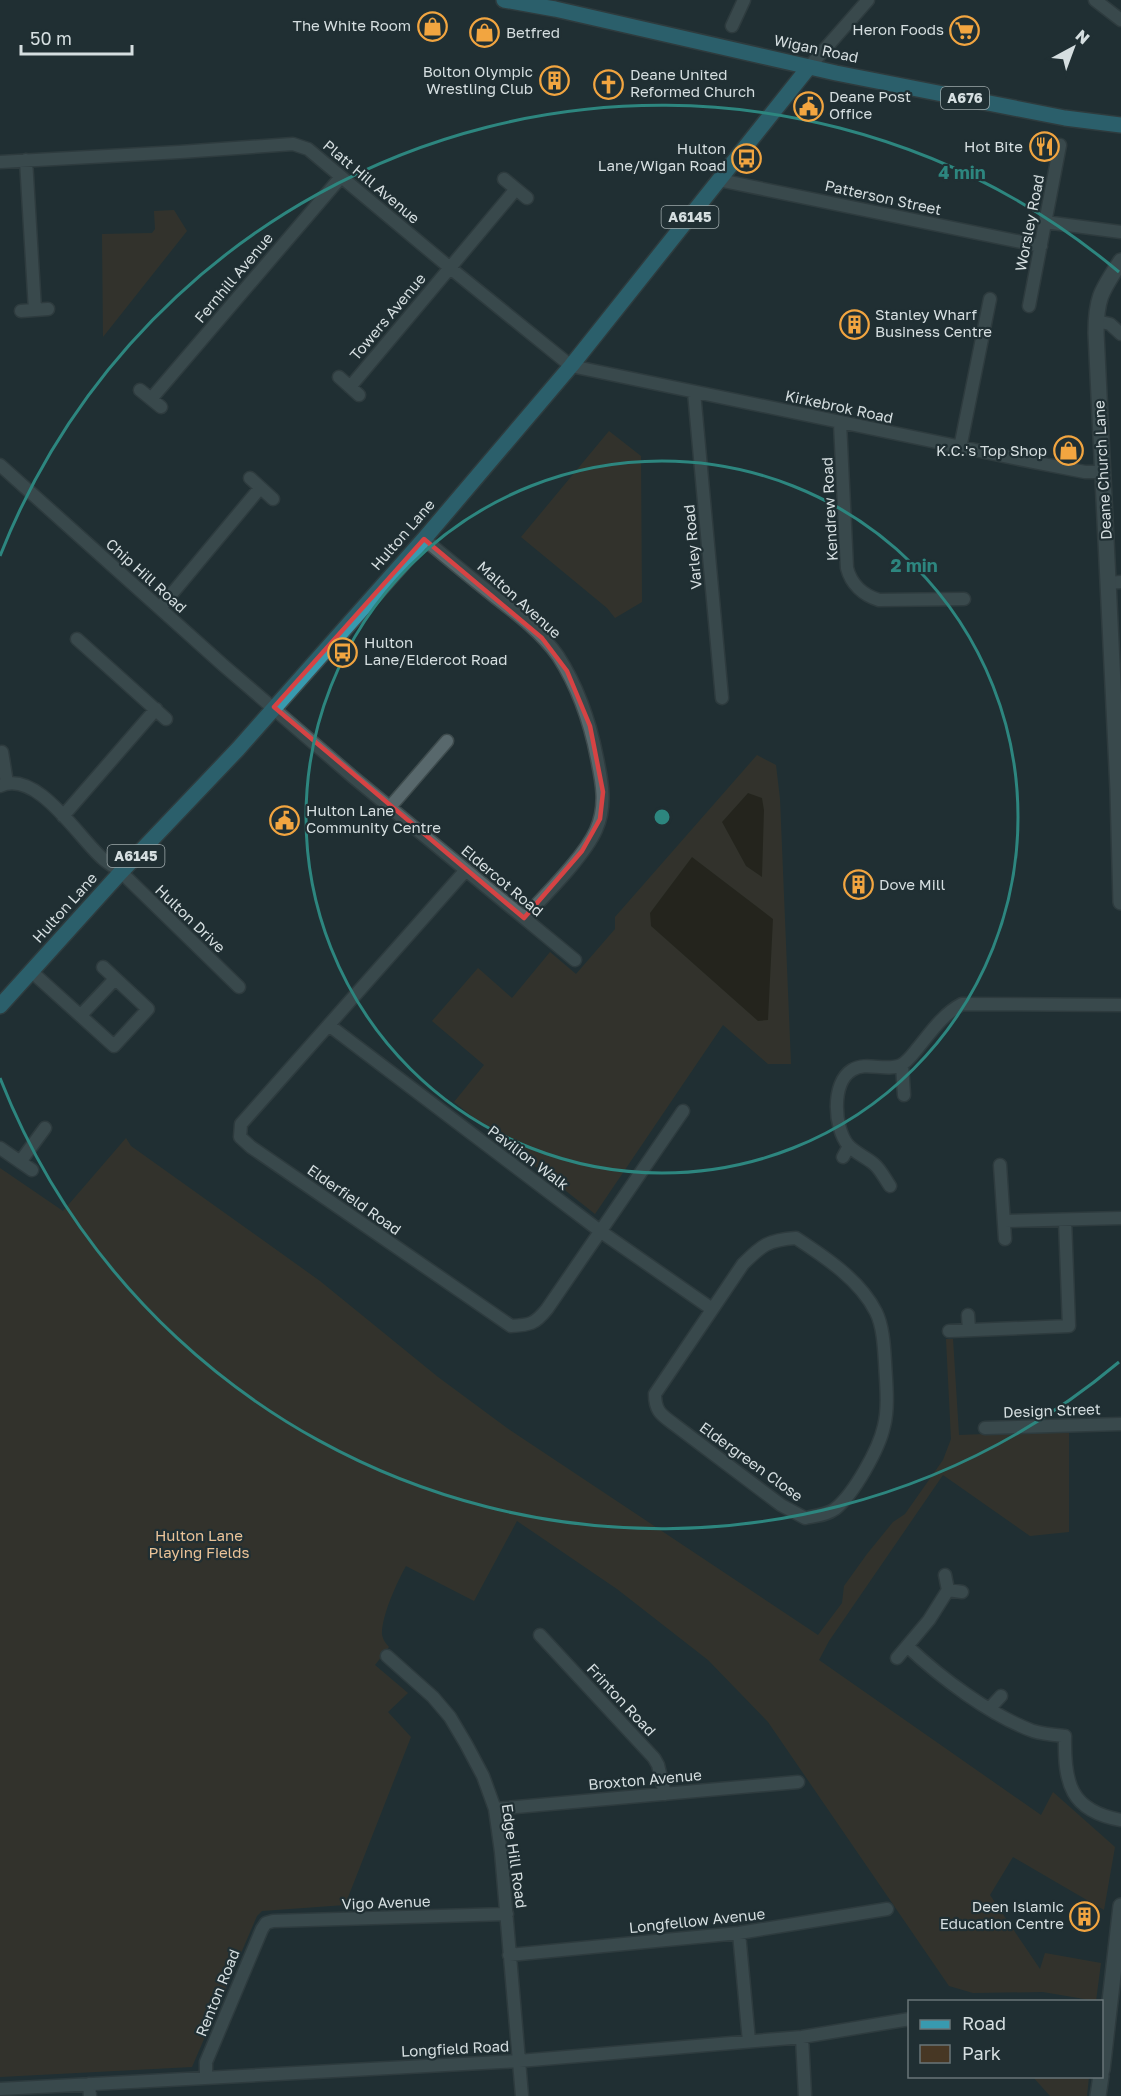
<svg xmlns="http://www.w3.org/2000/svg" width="1121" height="2096" font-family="'Golos Text',sans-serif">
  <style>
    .green { fill: #473724 }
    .water { fill: #281804 }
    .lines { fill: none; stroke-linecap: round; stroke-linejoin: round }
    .minor-casing { stroke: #3e4b4d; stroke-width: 15 }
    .tertiary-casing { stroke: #3e4b4d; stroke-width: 18 }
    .primary-casing { stroke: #3e4b4d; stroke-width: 18 }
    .minor { stroke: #58686c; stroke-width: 12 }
    .tertiary { stroke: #58686c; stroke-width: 15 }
    .primary { stroke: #389aaf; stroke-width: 15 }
    .marked { fill: none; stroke: #d64344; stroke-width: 4.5; stroke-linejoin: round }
    .ring { fill: none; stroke: #2d867f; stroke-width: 3 }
    .labels { text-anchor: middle; stroke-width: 4.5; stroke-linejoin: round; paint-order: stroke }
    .shield { fill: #202f33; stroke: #9faaac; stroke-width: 1.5 }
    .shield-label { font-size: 14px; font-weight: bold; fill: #d5dee0 }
    .poi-label { font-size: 15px; fill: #d5dee0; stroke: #202f33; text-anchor: end }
    .street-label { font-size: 15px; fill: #d5dee0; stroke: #202f33 }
    .park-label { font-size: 15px; fill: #eac398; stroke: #202f33 }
    .centre { fill: #2d867f; stroke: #202f33; stroke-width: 3 }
    .ring-label { font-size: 18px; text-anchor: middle; font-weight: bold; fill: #2d867f; stroke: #202f33; stroke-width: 4.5; stroke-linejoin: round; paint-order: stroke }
  </style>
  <rect width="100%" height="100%" fill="#202f33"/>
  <path class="green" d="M174 210 187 231 103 337 102 234 152 233 155 229 154 211Z
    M609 431 641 456 642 602 615 618 607 608 521 537Z
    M757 755 776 765 780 799 791 1064H768L723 1025 595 1214 454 1102 484 1065 432 1021 478 968 512 998 550 952 576 974 615 929V917Z
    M126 1138 131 1146 320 1281 438 1377 507 1428 818 1635 842 1603 844 1586 867 1554 893 1522 905 1514 943 1460 951 1439 946 1339H953L959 1435 1069 1431V1532L1030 1536 943 1475 829 1641 819 1660 1041 1815 1053 1792 1115 1847 1104 1910 1013 1857 990 1895 1040 1969 1045 1953 1101 1963 1096 2001 1043 1992 973 1993 949 1986 768 1722 708 1660 617 1589 517 1521 474 1601 406 1566C397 1582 381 1617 382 1635 383 1640 386 1644 389 1647L375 1665 408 1693 388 1712 411 1737 345 1905 262 1911 257 1916 192 2067 0 2077V1168L63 1211Z
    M1033 2077H1089L1087 2096H1050Z"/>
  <path class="water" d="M748 793 762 798 764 810 762 877 746 866 722 822Z
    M692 857 773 919 768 1020 758 1021 651 926 650 913Z"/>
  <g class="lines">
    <defs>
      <path id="minor" d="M1095 0 1121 20
        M732 26 744 0
        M809 67 868 0
        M26 160 35 310
        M0 162 180 152 293 144 308 149 449 267 571 366 1033 462 1085 472H1103
        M504 179 527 198
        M719 180 1041 246
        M1045 222 1121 232
        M1029 306 1060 145
        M21 311 48 309
        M1096 321 1110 324 1121 334
        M339 377 359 395
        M350 387 516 189
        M140 390 161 407
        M694 392 722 698
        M151 399 341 177
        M840 423 847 568C851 584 863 595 879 600L964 599
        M960 448 990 299
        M0 465 223 665 353 777 575 960
        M250 478 273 499
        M424 539C447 558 471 578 495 597 517 614 542 633 558 656 578 687 590 722 597 758 602 782 607 806 596 830 584 857 545 895 524 918
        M1108 583 1121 582
        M160 608 260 488
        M77 639 166 719
        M2 752 7 783
        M0 786C37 769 78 837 102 858 107 863 115 867 121 872L239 987
        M390 807 447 741
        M63 816 156 709
        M466 870 241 1124 240 1137 251 1147 511 1326C530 1325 535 1324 547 1309L683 1111
        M32 972 114 1046 148 1009 103 967
        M81 1015 115 979
        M330 1026 600 1231 712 1309
        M902 1065 904 1095
        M0 1148 32 1170
        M843 1157 849 1146
        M20 1162 45 1128
        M1000 1165 1005 1239
        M890 1186C885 1179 881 1170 874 1164 866 1157 855 1153 848 1145 834 1128 831 1083 852 1070 866 1061 886 1072 901 1065 907 1062 913 1054 917 1049 931 1032 943 1014 962 1004L1121 1005
        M1004 1221 1121 1218
        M796 1238C825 1257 860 1280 876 1312 883 1326 884 1346 885 1362 886 1382 889 1407 884 1426 879 1449 854 1494 835 1509 827 1515 815 1516 805 1518L781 1505 675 1425C662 1415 655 1412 655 1394L743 1264C762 1245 768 1240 796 1238Z
        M968 1315 969 1330
        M949 1331 1069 1326 1065 1220
        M985 1428 1121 1424
        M948 1590 962 1592
        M540 1635 654 1758 658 1765 665 1794
        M907 1646C941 1678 990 1715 1033 1731 1043 1734 1055 1735 1065 1736 1064 1783 1070 1811 1121 1820
        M387 1656 433 1697 450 1717 466 1744 483 1776 495 1809 501 1852 522 2096
        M897 1658 929 1620 948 1590 945 1575
        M990 1708 1001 1696
        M495 1809 798 1782
        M739 1933 749 2041
        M509 1955 739 1933 887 1909
        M802 2037 805 2096
        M206 2077V2062L262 1929 266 1923 273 1921 507 1914
        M89 2084 90 2096
        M0 2089 519 2061 802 2037 910 2019"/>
      <path id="tertiary" d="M1121 261C1102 290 1096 297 1096 333L1118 789 1121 902
        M1102 2070 1121 1906
        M1098 2096 1101 2076"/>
      <path id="primary" d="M504 0 555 9 836 73 1065 118 1121 125
        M0 1006 121 872 238 749 424 539 571 366 809 67"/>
    </defs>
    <use href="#minor" class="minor-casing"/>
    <use href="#tertiary" class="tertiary-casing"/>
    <use href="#primary" class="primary-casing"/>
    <use href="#minor" class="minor"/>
    <use href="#tertiary" class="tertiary"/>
    <use href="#primary" class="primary"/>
  </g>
  <path d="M0 0H1121V2096H0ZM424 539 542 638 567 671 590 726 603 792 600 819 582 851 524 918 274 707Z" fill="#202f33" fill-opacity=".55" fill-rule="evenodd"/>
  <path class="marked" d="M424 539 542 638 567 671 590 726 603 792 600 819 582 851 524 918 274 707Z"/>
  <g class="ring">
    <circle cx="662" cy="817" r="356"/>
    <path d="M1119 1362A711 711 0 0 1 0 1078M0 556A711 711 0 0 1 1119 272"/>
  </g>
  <defs>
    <symbol id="shop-ring" viewBox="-11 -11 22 22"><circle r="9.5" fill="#202f33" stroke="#f2a540" stroke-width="1.5"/><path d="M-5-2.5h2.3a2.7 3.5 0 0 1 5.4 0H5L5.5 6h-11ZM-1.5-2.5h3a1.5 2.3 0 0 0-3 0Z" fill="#f2a540"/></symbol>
    <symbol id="supermarket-ring" viewBox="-11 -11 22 22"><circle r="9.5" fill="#202f33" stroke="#f2a540" stroke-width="1.5"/><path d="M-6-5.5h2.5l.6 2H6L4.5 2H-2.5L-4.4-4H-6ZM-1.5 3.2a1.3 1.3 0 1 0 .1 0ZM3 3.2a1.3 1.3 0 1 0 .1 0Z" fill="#f2a540"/></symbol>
    <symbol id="building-ring" viewBox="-11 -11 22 22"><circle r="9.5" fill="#202f33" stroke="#f2a540" stroke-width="1.5"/><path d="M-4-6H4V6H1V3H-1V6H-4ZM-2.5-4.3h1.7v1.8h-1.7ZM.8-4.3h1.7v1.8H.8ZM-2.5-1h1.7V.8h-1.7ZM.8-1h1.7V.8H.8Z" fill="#f2a540"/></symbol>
    <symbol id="church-ring" viewBox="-11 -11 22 22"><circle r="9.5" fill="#202f33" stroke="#f2a540" stroke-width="1.5"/><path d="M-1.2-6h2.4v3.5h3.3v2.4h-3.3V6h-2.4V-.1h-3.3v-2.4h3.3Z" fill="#f2a540"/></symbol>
    <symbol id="civic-ring" viewBox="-11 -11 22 22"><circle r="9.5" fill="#202f33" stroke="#f2a540" stroke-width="1.5"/><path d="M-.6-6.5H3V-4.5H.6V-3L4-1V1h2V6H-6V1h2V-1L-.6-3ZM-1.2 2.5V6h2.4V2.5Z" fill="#f2a540"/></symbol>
    <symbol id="restaurant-ring" viewBox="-11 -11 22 22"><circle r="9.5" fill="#202f33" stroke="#f2a540" stroke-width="1.5"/><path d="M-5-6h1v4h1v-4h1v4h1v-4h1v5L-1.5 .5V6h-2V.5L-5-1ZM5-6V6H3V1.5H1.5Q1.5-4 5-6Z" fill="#f2a540"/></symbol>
    <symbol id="bus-ring" viewBox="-11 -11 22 22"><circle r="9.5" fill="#202f33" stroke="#f2a540" stroke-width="1.5"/><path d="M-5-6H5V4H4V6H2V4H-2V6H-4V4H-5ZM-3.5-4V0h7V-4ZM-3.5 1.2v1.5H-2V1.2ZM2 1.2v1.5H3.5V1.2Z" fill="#f2a540"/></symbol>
  </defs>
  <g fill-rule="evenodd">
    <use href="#shop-ring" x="416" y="10" width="33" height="33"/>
    <use href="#supermarket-ring" x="948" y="14" width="33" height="33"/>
    <use href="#shop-ring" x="468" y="16" width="33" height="33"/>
    <use href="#building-ring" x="538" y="64" width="33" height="33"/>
    <use href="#church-ring" x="592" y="68" width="33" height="33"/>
    <use href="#civic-ring" x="792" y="90" width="33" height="33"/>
    <use href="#restaurant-ring" x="1028" y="130" width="33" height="33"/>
    <use href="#bus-ring" x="730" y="142" width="33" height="33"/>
    <use href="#building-ring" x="838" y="308" width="33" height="33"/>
    <use href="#shop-ring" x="1052" y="434" width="33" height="33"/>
    <use href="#bus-ring" x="326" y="636" width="33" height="33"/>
    <use href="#civic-ring" x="268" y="804" width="33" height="33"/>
    <use href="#building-ring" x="842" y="868" width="33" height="33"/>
    <use href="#building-ring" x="1068" y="1900" width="33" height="33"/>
  </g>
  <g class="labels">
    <g class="shield">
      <rect x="941" y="87" width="48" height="22" rx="4.5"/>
      <rect x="661.5" y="206" width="57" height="22" rx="4.5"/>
      <rect x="107.5" y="845" width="57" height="22" rx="4.5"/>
    </g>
    <g class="shield-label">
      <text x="965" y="103">A676</text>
      <text x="690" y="222">A6145</text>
      <text x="136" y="861">A6145</text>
    </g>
    <g class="poi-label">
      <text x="411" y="31">The White Room</text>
      <text x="944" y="35">Heron Foods</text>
      <text x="506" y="38" text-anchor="start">Betfred</text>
      <text x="533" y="77">Bolton Olympic<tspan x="533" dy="17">Wrestling Club</tspan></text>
      <text x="630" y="80" text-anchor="start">Deane United<tspan x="630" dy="17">Reformed Church</tspan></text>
      <text x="829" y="102" text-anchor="start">Deane Post<tspan x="829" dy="17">Office</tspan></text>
      <text x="1023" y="152">Hot Bite</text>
      <text x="726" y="154">Hulton<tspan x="726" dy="17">Lane/Wigan Road</tspan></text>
      <text x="875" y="320" text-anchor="start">Stanley Wharf<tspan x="875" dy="17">Business Centre</tspan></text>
      <text x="1047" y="456">K.C.'s Top Shop</text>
      <text x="364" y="648" text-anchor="start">Hulton<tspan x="364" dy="17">Lane/Eldercot Road</tspan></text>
      <text x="306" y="816" text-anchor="start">Hulton Lane<tspan x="306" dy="17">Community Centre</tspan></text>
      <text x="879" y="890" text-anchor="start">Dove Mill</text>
      <text x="1064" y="1912">Deen Islamic<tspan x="1064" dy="17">Education Centre</tspan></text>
    </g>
    <g class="street-label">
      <text transform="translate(816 49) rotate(12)" y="5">Wigan Road</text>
      <text transform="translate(371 182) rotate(40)" y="5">Platt Hill Avenue</text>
      <text transform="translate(883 198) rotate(12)" y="5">Patterson Street</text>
      <text transform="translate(1030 223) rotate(-79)" y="5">Worsley Road</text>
      <text transform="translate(234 278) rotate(-50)" y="5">Fernhill Avenue</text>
      <text transform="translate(388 317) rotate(-50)" y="5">Towers Avenue</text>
      <text transform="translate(839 407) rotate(12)" y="5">Kirkebrok Road</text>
      <text transform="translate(1103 470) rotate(-93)" y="5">Deane Church Lane</text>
      <text transform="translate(830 509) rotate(-93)" y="5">Kendrew Road</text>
      <text transform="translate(403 535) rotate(-49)" y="5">Hulton Lane</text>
      <text transform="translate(693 547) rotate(-95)" y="5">Varley Road</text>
      <text transform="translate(146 576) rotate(42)" y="5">Chip Hill Road</text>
      <text transform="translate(519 600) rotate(42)" y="5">Malton Avenue</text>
      <text transform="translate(502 881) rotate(40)" y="5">Eldercot Road</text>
      <text transform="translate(65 908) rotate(-48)" y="5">Hulton Lane</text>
      <text transform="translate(190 919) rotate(44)" y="5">Hulton Drive</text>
      <text transform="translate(528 1158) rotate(37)" y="5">Pavilion Walk</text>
      <text transform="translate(354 1200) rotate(35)" y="5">Elderfield Road</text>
      <text transform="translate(1052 1411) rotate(-2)" y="5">Design Street</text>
      <text transform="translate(751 1462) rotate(36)" y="5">Eldergreen Close</text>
      <text transform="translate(621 1700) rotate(47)" y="5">Frinton Road</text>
      <text transform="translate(645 1780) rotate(-5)" y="5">Broxton Avenue</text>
      <text transform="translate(514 1856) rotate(82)" y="5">Edge Hill Road</text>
      <text transform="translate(386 1903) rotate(-2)" y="5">Vigo Avenue</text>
      <text transform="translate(697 1921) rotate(-6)" y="5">Longfellow Avenue</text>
      <text transform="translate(218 1993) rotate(-68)" y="5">Renton Road</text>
      <text transform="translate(455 2049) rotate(-3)" y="5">Longfield Road</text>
    </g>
    <g class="park-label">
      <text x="199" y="1541">Hulton Lane<tspan x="199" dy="17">Playing Fields</tspan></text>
    </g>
  </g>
  <circle cx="662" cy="817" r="9" class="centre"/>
  <g class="ring-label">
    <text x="962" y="179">4 min</text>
    <text x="914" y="572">2 min</text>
  </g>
  <rect x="908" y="2000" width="195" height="78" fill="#202f33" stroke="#687578" stroke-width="1.5"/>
  <rect x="920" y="2020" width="30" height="9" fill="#389aaf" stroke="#687578" stroke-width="1.5"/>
  <text x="962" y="2030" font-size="18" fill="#d5dee0">Road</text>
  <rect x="920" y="2045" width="30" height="18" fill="#473724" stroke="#687578" stroke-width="1.5"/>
  <text x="962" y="2060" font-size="18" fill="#d5dee0">Park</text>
  <g transform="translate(1073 48) rotate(41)" stroke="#202f33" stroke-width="4.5" paint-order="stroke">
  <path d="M0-4.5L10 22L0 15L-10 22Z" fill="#d5dee0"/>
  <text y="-9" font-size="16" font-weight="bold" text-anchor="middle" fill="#d5dee0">N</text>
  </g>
  <path d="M21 45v9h111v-9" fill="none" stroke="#d5dee0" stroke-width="3"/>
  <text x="30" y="45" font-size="18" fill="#d5dee0" stroke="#202f33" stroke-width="4.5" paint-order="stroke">50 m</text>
</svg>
